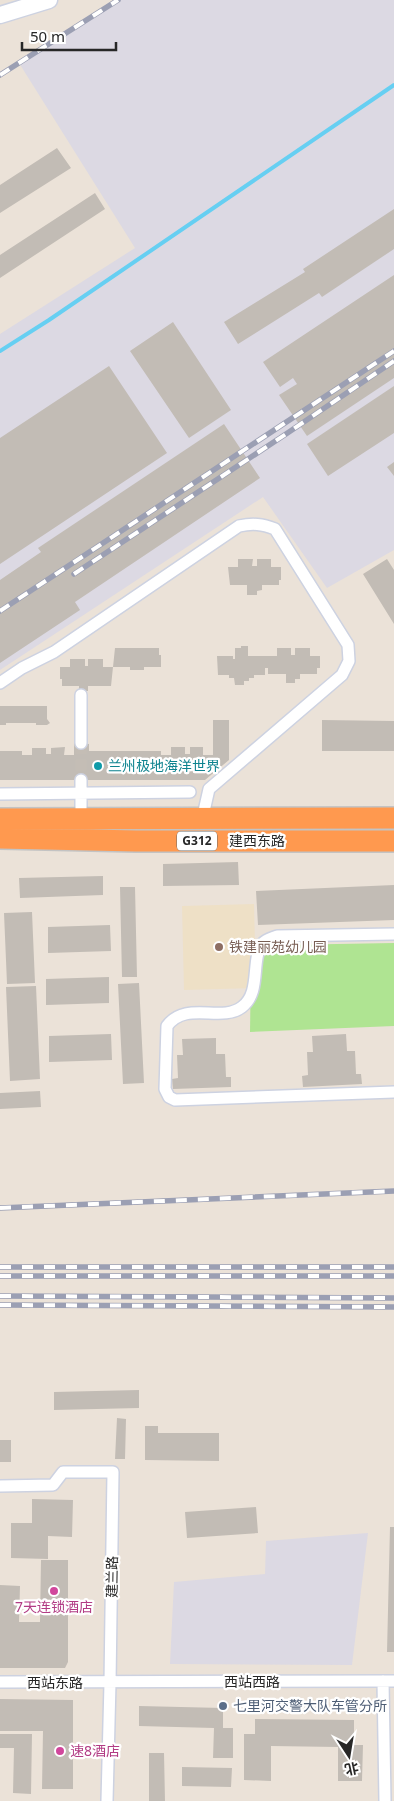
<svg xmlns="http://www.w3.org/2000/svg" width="394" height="1801" font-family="'Noto Sans','Noto Sans SC',sans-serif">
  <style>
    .industrial { fill: #dcd9e3 }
    .education { fill: #eee0c6 }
    .green { fill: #afe492 }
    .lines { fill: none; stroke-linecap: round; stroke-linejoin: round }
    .stream { stroke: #66cff2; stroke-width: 4 }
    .building { fill: #c2bcb5 }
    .street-tunnel { stroke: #c4bdb5; stroke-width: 11; stroke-dasharray: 11 5.5; stroke-linecap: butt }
    .street-casing { stroke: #cdd2e1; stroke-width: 14 }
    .secondary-casing { stroke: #cdd2e1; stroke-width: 19 }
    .highway-casing { stroke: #c3c3c3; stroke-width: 24 }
    .street { stroke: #fff; stroke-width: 11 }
    .secondary { stroke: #fff; stroke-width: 16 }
    .highway { stroke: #ff994f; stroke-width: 21 }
    .rail-casing { stroke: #9b9fb3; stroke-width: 5.5 }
    .rail { stroke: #fff; stroke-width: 4; stroke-dasharray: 11; stroke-linecap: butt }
    .culture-dot { fill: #0f9aa8; stroke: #fff; stroke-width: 2 }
    .education-dot { fill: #8d6e63; stroke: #fff; stroke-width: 2 }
    .hotel-dot { fill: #d1479c; stroke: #fff; stroke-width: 2 }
    .service-dot { fill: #5c6f8a; stroke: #fff; stroke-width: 2 }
    .labels { text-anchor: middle; stroke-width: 4.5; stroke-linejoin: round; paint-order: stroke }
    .shield { fill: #fff; stroke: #686868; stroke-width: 1 }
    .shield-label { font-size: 12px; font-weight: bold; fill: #272727 }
    .culture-label { font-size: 14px; fill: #0d838f; stroke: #fff; text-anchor: start }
    .street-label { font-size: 14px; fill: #272727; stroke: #fff }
    .education-label { font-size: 14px; fill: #785e54; stroke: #fff; text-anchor: start }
    .hotel-label { font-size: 14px; fill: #b23c85; stroke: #fff }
    .service-label { font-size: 14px; fill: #4e5e75; stroke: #fff; text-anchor: start }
  </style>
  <rect width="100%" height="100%" fill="#ebe2d8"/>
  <path class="industrial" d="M118 0H394V550L327 588 263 497 0 670V334L135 248 19 63Z
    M368 1533 352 1665 170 1664 174 1582 265 1574 266 1541Z"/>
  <path class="education" d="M254 904 256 988 184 990 182 906Z"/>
  <path class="green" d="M394 943V1026L250 1032 251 965 280 945Z"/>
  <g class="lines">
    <path class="stream" d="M0 351 49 320 394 85"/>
  </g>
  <path class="building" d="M57 148 71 168 0 213V185Z
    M95 193 105 209 0 278V255Z
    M394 209V249L322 297 319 293 238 344 224 322 305 272 303 269Z
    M394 275V378L307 436 279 395 297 384 293 378 280 387 263 362Z
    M173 322 231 410 189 438 130 351Z
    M109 366 167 453 0 564V438Z
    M394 386V433L328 476 307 444Z
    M224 424 260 478 75 602 80 610 0 663V580L41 552 38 548Z
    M394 462V476L387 467Z
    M238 559H253L252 566H257V559H271V567H281V580H279V585H262V590L257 591V595H247V585H230L228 567H238Z
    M387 559 394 570V624L363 574Z
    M241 646H248V656H277V648H291V655H295V648H310V656H320V668H317V674H300V679H295V683H286V674H268V668H265V675H254V678H249V681H244V685H235L234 678H229V675H218L217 656H233V659H235V648H241Z
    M115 648H159V655H161V667H144V670H130V667H113Z
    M70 659H85V666H88V659H103V667H113L111 686H88V691H79V686H62V679H60V667H70Z
    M0 706H47V719L50 723 47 725H36V723H6V725H0Z
    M213 720H229V760L205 780H0V751H22V755H32V748H46V754H51V748L65 747 64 755H74V743L89 744V751H161V755H171V747H185V754H190V747H203V755H213Z
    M322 720 394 721V751H322Z
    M238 862 239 885 163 886V864Z
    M103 876V895L20 898 19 878Z
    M394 885V920L258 925 256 891Z
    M120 887H135L137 977H122Z
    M32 912 35 983 7 984 4 913Z
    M110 925 111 951 48 953V927Z
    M109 977V1003L46 1005V979Z
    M139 983 144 1083 123 1084 118 984Z
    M36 986 40 1079 10 1081 6 987Z
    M111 1034 112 1060 49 1062V1036Z
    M346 1034 347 1051H355L356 1074H361L362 1084 303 1087 302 1076 308 1075 307 1052H313L312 1036Z
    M216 1038V1054H225L226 1077H231V1087L173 1089 172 1079 178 1078 177 1055H183L182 1039Z
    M40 1091 41 1107 0 1109V1093Z
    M139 1390V1408L54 1410V1392Z
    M117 1418 126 1419 125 1459H115Z
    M145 1426H158V1433H219V1461L145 1460Z
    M0 1440H11V1462H0Z
    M32 1499 73 1500 72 1537 48 1536V1559L11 1558V1523H32Z
    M256 1507 258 1533 187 1538 185 1512Z
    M390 1527H394V1652H387Z
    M41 1560H68V1662L65 1668H0V1585L20 1586 19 1622H40Z
    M0 1699 73 1700V1789H42L43 1731H0Z
    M139 1706 223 1708V1728H233V1758H213L214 1728 139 1726Z
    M255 1719 354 1720V1745H363L362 1781H338V1747L271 1746V1781L244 1780V1734H255Z
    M0 1734H32L31 1794 13 1793 14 1748H0Z
    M149 1753H164L165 1801H149Z
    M182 1767 232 1768 231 1787 182 1786Z"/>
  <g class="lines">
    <path class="street-tunnel" d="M81 743V780"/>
    <defs>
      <path id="street" d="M0 683 22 668 54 652 239 526C253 523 262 524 275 529L348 645 349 661 342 675 209 789 202 820
        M81 743V695
        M0 794 190 792
        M81 819V780
        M394 934 277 936C272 938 266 939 263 943 250 959 262 992 242 1007 221 1023 186 1000 167 1026L165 1089 169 1097 175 1100 394 1092
        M0 1486 53 1485 63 1472H113L110 1683 107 1801
        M383 1681 385 1801
        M0 1682 394 1681"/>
      <path id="secondary" d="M0 15 49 0"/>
      <path id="highway" d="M0 819 394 818
        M0 838 136 841H394"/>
    </defs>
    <use href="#street" class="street-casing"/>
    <use href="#secondary" class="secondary-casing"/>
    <use href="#highway" class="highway-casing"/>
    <use href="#street" class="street"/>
    <use href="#secondary" class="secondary"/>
    <use href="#highway" class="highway"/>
    <defs>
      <path id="rail" d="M0 75 118 0
        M74 574 286 434 394 361
        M0 611 394 351
        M0 1208 394 1191
        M0 1267H394
        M0 1276H394
        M0 1296 394 1298
        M0 1305 394 1307"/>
    </defs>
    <use href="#rail" class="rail-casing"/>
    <use href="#rail" class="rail"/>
  </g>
  <circle class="culture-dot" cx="98" cy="766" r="5"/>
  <circle class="education-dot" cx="219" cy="947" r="5"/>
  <g class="hotel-dot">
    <circle cx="54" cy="1591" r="5"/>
    <circle cx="60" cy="1751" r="5"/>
  </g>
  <circle class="service-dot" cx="223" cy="1706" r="5"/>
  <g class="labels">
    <rect class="shield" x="177" y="831.5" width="40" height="19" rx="4"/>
    <g class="shield-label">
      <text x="197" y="845">G312</text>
    </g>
    <g class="culture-label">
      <text x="108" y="771">兰州极地海洋世界</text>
    </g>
    <g class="street-label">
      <text x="257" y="846">建西东路</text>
      <text transform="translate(112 1577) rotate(-89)" y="5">建兰路</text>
      <text x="252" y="1687">西站西路</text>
      <text x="55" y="1688">西站东路</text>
    </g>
    <g class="education-label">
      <text x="229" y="952">铁建丽苑幼儿园</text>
    </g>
    <g class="hotel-label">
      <text x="54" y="1612">7天连锁酒店</text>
      <text x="70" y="1756" text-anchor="start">速8酒店</text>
    </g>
    <g class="service-label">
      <text x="233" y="1711">七里河交警大队车管分所</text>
    </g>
  </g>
  <g transform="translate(349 1756) rotate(168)" stroke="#ffffff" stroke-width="4" paint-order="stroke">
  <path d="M0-4L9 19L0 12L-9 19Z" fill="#272727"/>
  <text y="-8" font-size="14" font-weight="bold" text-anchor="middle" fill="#272727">北</text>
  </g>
  <path d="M22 42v8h94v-8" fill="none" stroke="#272727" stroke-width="2.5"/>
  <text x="30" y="42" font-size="15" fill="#272727" stroke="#ffffff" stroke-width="4" paint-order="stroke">50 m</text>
</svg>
